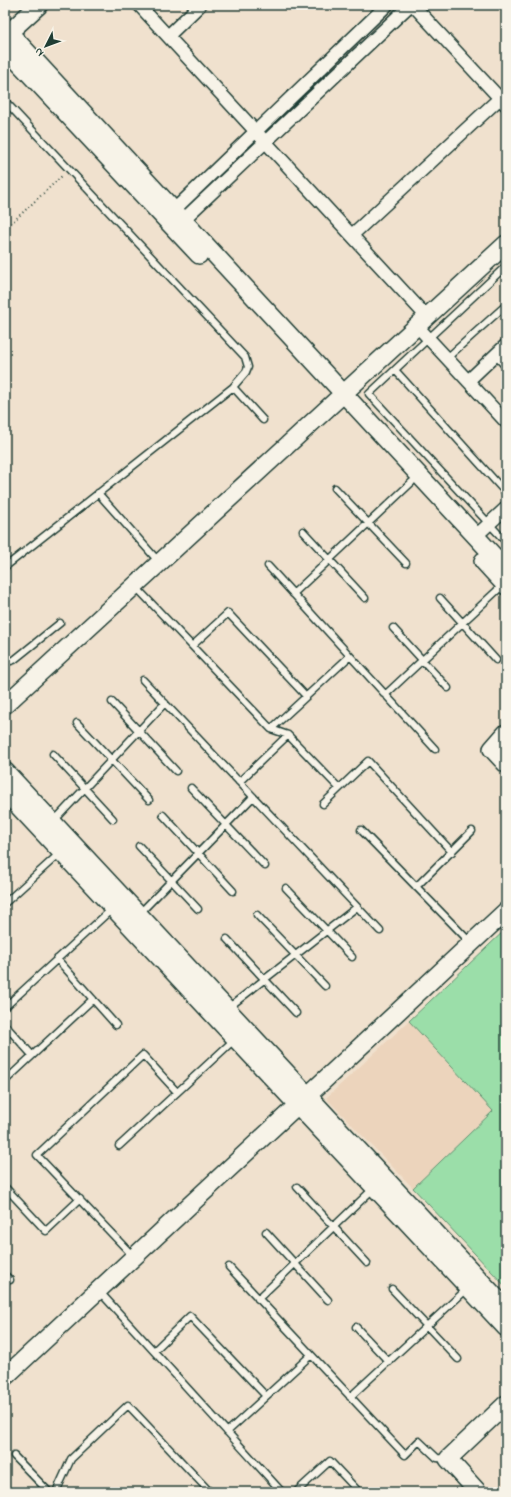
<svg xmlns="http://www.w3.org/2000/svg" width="511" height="1497" font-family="'Indie Flower',sans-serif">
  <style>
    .built { fill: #ecd4bc }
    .green { fill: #9bdea9; stroke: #5d8e6e }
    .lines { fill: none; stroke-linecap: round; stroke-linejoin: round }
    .lane-casing { stroke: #1f3d34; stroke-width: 9 }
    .street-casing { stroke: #1f3d34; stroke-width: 15 }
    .secondary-casing { stroke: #1f3d34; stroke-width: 20 }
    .path { stroke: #1f3d34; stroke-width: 2; stroke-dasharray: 1 3; stroke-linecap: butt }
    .lane { stroke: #f7f3e8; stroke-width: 6 }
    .street { stroke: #f7f3e8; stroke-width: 12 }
    .secondary { stroke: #f7f3e8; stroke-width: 17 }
  </style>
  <rect width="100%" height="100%" fill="#f0e1ce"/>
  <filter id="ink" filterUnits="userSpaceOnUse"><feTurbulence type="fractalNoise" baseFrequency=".025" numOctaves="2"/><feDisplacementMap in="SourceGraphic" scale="8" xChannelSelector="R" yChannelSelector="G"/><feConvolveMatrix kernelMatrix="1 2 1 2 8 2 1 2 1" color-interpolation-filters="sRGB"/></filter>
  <g filter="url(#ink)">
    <path class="built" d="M409 1021 493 1111 413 1188 326 1098Z"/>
    <path class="green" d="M506 929V1287L413 1188 493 1111 409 1021Z"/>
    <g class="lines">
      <defs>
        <path id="lane" d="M5 101 245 357 248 367 246 372 233 387 5 567
          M506 266 369 394 506 542
          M495 355 506 367
          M447 358 506 305
          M395 370 506 493
          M233 387 263 420
          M335 488 406 563
          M98 493 159 562
          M303 531 365 598
          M268 566 435 749
          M136 587 271 729 288 735 339 788
          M293 594 412 482
          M440 598 496 660
          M393 628 448 688
          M192 646 228 613 306 696
          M5 658 11 661 14 660 60 623
          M143 680 380 931
          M385 695 504 584
          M112 702 176 771
          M77 723 149 800
          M271 729 350 656
          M53 754 113 819
          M239 782 288 735
          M191 788 265 866
          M323 804 368 761 452 852
          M163 815 233 891
          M54 821 165 703
          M361 830 470 942
          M139 846 198 909
          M416 887 472 831
          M286 888 352 957
          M5 903 60 853
          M140 913 253 797
          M257 915 325 986
          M227 939 296 1013
          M57 959 116 1025
          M5 1007 112 909
          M228 1008 357 907
          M5 1025 32 1055
          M5 1081 93 999
          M119 1146 235 1039
          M5 1187 46 1231 80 1199
          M297 1187 367 1263
          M266 1232 328 1300
          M133 1256 37 1155 143 1055 177 1092
          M229 1267 405 1455 419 1441 437 1458 448 1459
          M5 1275 10 1280
          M392 1289 458 1359
          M99 1291 282 1492
          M258 1299 374 1188
          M356 1327 389 1362
          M154 1351 190 1316 266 1396
          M350 1397 467 1289
          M227 1432 311 1355
          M14 1456 49 1492
          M56 1492 71 1459 128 1405 210 1492
          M296 1492 330 1461 359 1492"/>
        <path id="street" d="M139 5 427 317
          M413 5 506 105
          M168 36 200 5
          M171 216 174 210 387 5
          M176 222 183 220 410 5
          M352 235 500 98
          M417 326 506 422
          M468 381 506 345
          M476 536 506 508"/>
        <path id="secondary" d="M5 28 506 569
          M5 36 39 5
          M5 48 199 255
          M483 561 506 586
          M5 705 506 244
          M506 733 492 749 506 764
          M5 771 506 1308
          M5 792 506 1328
          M5 1377 506 911
          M478 1492 448 1459 506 1404"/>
      </defs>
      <use href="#lane" class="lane-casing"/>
      <use href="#street" class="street-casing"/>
      <use href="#secondary" class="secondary-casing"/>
      <path class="path" d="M5 229 63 175"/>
      <use href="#lane" class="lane"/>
      <use href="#street" class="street"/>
      <use href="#secondary" class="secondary"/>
    </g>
  </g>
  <rect width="511" height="1497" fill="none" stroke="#f7f3e8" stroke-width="20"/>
  <rect x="10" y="10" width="491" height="1477" fill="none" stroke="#1f3d34" stroke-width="1.5" filter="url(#ink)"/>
  <g transform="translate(46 46) rotate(228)" stroke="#f7f3e8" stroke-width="3" paint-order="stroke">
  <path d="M0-3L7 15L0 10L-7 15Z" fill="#1f3d34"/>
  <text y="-6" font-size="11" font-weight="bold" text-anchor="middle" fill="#1f3d34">N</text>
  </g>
</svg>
